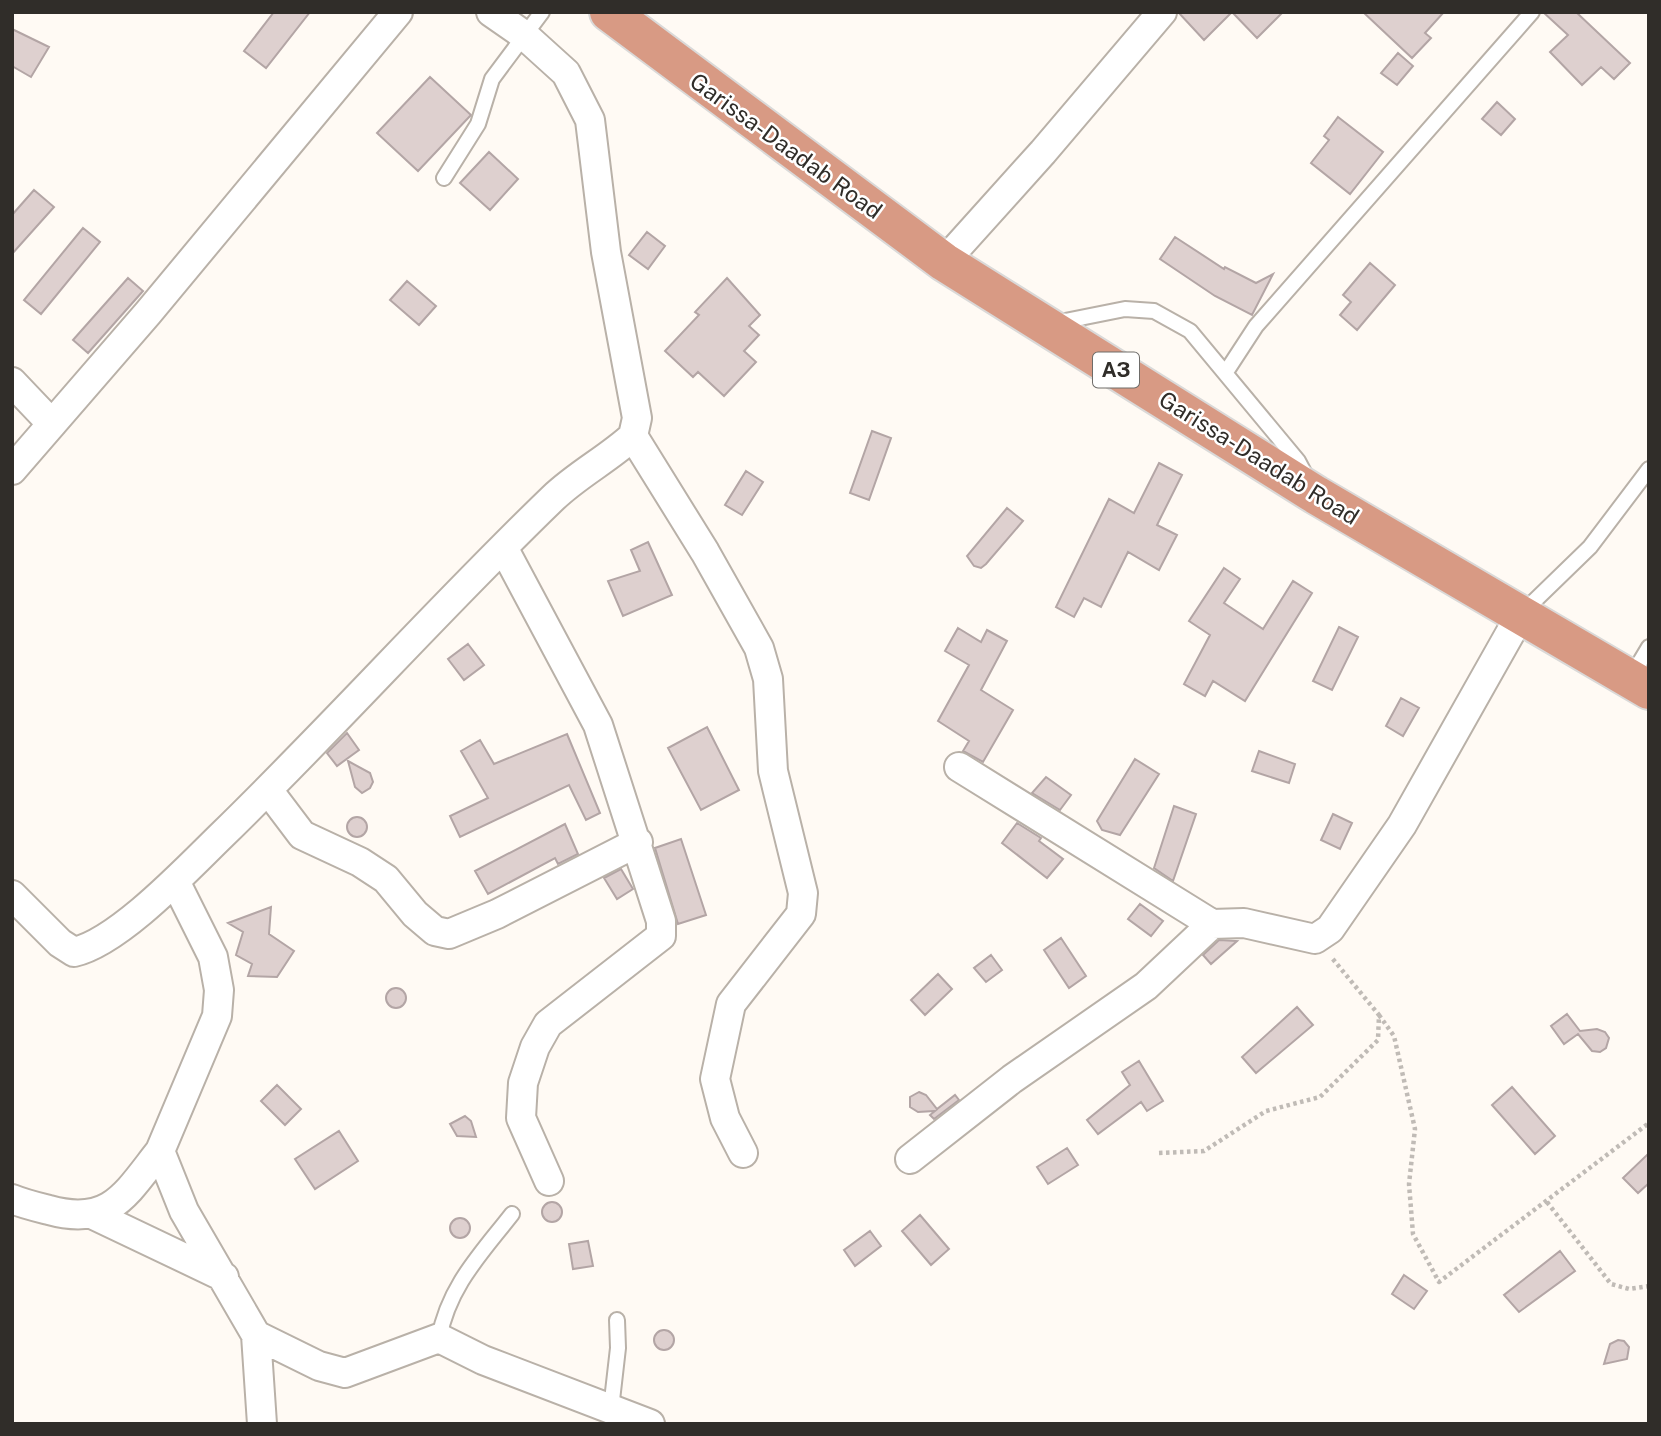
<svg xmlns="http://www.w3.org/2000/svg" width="1661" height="1436" font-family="'Public Sans',sans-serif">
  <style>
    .building { fill: #ded0cf; stroke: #b3a5a5; stroke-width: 2 }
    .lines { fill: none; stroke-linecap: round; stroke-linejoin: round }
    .service-casing { stroke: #b9b1a8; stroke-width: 18 }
    .minor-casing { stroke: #b9b1a8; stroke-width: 32 }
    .trunk-casing { stroke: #dad9d8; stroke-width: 42 }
    .path { stroke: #c0bbb6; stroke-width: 4.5; stroke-dasharray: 3.5 3.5; stroke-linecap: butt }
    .service { stroke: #fff; stroke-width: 14 }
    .minor { stroke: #fff; stroke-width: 28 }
    .trunk { stroke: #d89a84; stroke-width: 38 }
    .labels { text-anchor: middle; stroke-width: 5; stroke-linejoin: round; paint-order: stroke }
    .shield { fill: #fff; stroke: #6e6c69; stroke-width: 2 }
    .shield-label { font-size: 21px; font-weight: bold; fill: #302d29 }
    .street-label { font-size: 23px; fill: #302d29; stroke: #fff }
  </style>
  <rect width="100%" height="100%" fill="#fffaf4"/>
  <path class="building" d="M274 12H310L266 68 244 51Z
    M1178 12H1283L1257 38 1232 12 1204 40Z
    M1363 12H1444L1425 33 1431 38 1412 58Z
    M1543 12H1576L1630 63 1614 79 1601 67 1582 85 1550 52 1568 35Z
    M12 29 49 47 31 77 12 66Z
    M1398 53 1413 66 1397 85 1381 73Z
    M430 77 471 115 418 171 377 133Z
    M1497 102 1515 119 1501 135 1482 119Z
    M1338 117 1383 152 1350 194 1311 163 1329 140 1324 136Z
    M489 152 518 179 490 210 460 183Z
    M34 190 54 207 12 254V215Z
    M83 228 100 242 41 314 24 300Z
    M647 232 665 246 648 269 629 255Z
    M1175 237 1224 269 1225 267 1256 283 1273 274 1252 315 1215 296 1160 259Z
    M1370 263 1395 285 1357 330 1340 315 1351 302 1343 295Z
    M128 278 143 291 88 353 73 340Z
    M727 278 760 315 749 326 759 335 744 351 756 362 724 396 698 372 693 377 665 351 699 315 695 312Z
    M407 281 436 306 419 325 390 300Z
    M872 431 891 438 869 500 850 493Z
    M1159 463 1182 475 1157 525 1177 535 1159 570 1128 552 1101 607 1084 598 1074 617 1056 607 1109 499 1134 513Z
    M746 471 763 482 742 515 725 505Z
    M1007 508 1023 521 986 564 981 568 974 566 967 556Z
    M648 542 672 595 623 616 608 581 640 571 631 550Z
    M1224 568 1240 579 1224 603 1263 629 1293 581 1312 593 1245 701 1213 681 1205 696 1184 684 1210 635 1189 621Z
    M1339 627 1358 637 1332 690 1313 681Z
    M958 628 981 642 987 630 1007 641 981 690 1013 710 983 762 963 751 969 741 938 721 969 665 945 651Z
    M468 644 484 665 464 680 448 659Z
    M1401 698 1419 708 1403 736 1386 726Z
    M707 727 739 790 701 810 668 748Z
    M347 733 359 750 337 766 327 753Z
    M567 734 600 813 586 820 569 785 460 837 450 816 488 798 461 751 480 740 494 764Z
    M1259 751 1295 764 1289 783 1252 771Z
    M1135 759 1159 774 1120 835 1102 830 1097 821Z
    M348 761 370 773 373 782 370 788 362 793 355 787Z
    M1046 777 1071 795 1060 810 1032 793Z
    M1174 806 1196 814 1173 881 1154 868Z
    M1333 814 1352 823 1340 849 1321 840Z
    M347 827a10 10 0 1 1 20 0a10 10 0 1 1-20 0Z
    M1017 823 1041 838 1039 841 1063 859 1047 878 1002 843Z
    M565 824 578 854 558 864 555 858 488 894 475 871Z
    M681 839 706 915 678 924 655 848Z
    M621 869 633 889 617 899 604 878Z
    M1140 904 1163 921 1151 936 1128 919Z
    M271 907 269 934 294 951 277 977 248 976 252 964 236 955 243 932 228 923Z
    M1061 938 1086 976 1069 988 1044 950Z
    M1219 940 1237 941 1211 964 1203 955Z
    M991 955 1002 970 986 982 974 968Z
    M938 974 952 989 925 1015 911 1000Z
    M386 998a10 10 0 1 1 20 0a10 10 0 1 1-20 0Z
    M1297 1007 1313 1025 1256 1073 1242 1057Z
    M1567 1014 1580 1031 1597 1029 1605 1032 1609 1038 1606 1048 1600 1052 1592 1051 1578 1034 1564 1044 1551 1026Z
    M1139 1061 1163 1101 1147 1111 1141 1102 1098 1134 1087 1120 1130 1085 1122 1072Z
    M277 1085 301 1109 285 1125 261 1101Z
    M1512 1087 1555 1136 1535 1154 1492 1105Z
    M919 1092 926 1095 937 1109 955 1095 959 1100 934 1119 930 1115 935 1111 918 1112 910 1107V1097Z
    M465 1116 471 1121 476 1137 457 1136 450 1124Z
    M339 1131 358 1161 315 1189 295 1159Z
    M1067 1148 1078 1165 1048 1184 1037 1167Z
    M1649 1153V1183L1638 1193 1623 1178Z
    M542 1212a10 10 0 1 1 20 0a10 10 0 1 1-20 0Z
    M920 1215 949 1249 931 1265 902 1231Z
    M450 1228a10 10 0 1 1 20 0a10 10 0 1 1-20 0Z
    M870 1231 881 1246 855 1266 844 1250Z
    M588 1241 593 1266 573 1269 569 1244Z
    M1560 1251 1575 1271 1519 1312 1504 1295Z
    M1404 1275 1427 1291 1414 1309 1392 1294Z
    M654 1340a10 10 0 1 1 20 0a10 10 0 1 1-20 0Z
    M1618 1340 1624 1341 1629 1347 1627 1359 1604 1364 1610 1344Z"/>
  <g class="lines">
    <defs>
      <path id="service" d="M444 178 478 124 492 79 542 12
        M1055 323 1125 309 1154 311 1190 331 1298 461 1307 478
        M1226 372 1256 326 1532 12
        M1523 612 1590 547 1649 469
        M1631 677 1649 647
        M439 1338C449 1286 480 1255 512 1214
        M611 1409 618 1348 617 1320"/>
      <path id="minor" d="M944 262 1043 152 1162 12
        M12 382 52 424
        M633 436 705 552 759 648 768 679 773 771 803 893 801 914 731 1004 715 1079 725 1118 743 1153
        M12 470 148 313 398 12
        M504 549 598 725 661 921V936L548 1024 535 1047 523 1083 521 1118 549 1181
        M959 767 1212 924 1244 923 1315 939 1330 929 1402 825 1521 614
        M268 790 302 835 360 862 386 879 415 914 435 931 449 934 497 914 638 842
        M175 881 213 957 219 990 217 1016 160 1151 184 1211 256 1335
        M12 895 60 943 74 952C119 942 188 868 222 835 335 725 440 607 553 498 578 474 608 459 633 436L637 418 606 252 590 120 566 73 524 35 491 12
        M910 1159 1012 1079 1146 986 1212 924
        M12 1199C24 1204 37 1207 49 1210 110 1227 126 1194 160 1151
        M94 1215 224 1277
        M262 1424 256 1335 319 1366 345 1373 439 1338 483 1360 650 1424"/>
      <path id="trunk" d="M609 12 944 262 1316 495 1649 690"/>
    </defs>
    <use href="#service" class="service-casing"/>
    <use href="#minor" class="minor-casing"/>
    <use href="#trunk" class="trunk-casing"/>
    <path class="path" d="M1379 1015 1394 1036 1415 1129 1409 1184 1413 1234 1439 1282 1649 1123
      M1159 1153 1204 1151 1266 1111 1320 1097 1378 1040 1379 1015 1332 958
      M1547 1202 1611 1284 1629 1289 1649 1286"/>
    <use href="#service" class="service"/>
    <use href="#minor" class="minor"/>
    <use href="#trunk" class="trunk"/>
  </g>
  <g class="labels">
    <rect class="shield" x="1093" y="352.5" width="46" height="35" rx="5"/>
    <g class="shield-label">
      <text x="1116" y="377">A3</text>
    </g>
    <g class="street-label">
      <text transform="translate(786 146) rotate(36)" y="8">Garissa-Daadab Road</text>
      <text transform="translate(1259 458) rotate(32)" y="8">Garissa-Daadab Road</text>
    </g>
  </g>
  <rect width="1661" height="1436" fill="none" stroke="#302d29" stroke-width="28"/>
</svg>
